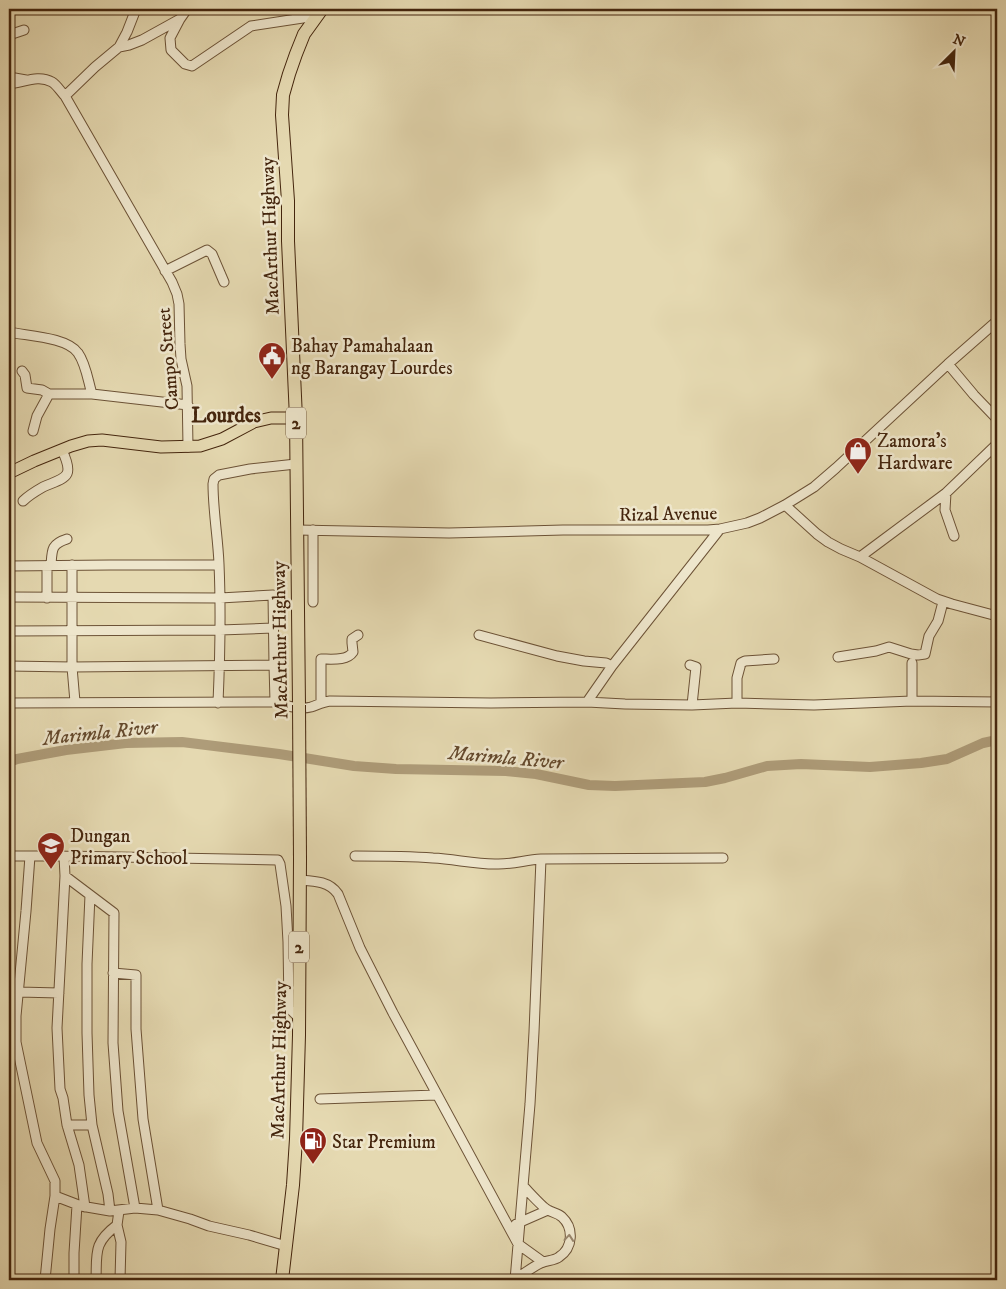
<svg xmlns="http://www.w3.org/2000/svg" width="1006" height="1289" font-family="'IM FELL DW Pica',serif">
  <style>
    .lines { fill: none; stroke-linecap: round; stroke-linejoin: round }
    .river { stroke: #ae9c79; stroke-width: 10 }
    .minor-casing { stroke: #6c5236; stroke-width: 11 }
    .major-casing { stroke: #44250d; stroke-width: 13 }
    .highway-casing { stroke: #44250d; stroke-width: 14 }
    .minor { stroke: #eee6cc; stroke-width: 9 }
    .major { stroke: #e5d9b1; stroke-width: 11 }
    .highway { stroke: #e5d9b1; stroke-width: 12 }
    .highway-bridge-casing { stroke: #44250d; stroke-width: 14; stroke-linecap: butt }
    .highway-bridge { stroke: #e5d9b1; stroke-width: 12 }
    .oneway { stroke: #99866c }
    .labels { text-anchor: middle; stroke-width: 5; stroke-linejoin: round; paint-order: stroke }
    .shield { fill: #eee6cc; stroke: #775f46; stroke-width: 1 }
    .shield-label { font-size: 18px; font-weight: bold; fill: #44250d }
    .street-label { font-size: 19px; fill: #44250d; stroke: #eee6cc }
    .poi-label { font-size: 19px; fill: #44250d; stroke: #eee6cc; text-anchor: start }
    .water-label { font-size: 20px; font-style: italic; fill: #64492d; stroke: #eee6cc }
    .quarter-label { font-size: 21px; font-weight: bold; fill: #44250d; stroke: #eee6cc }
  </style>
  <rect width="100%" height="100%" fill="#e5d9b1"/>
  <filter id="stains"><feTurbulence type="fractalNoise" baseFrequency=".004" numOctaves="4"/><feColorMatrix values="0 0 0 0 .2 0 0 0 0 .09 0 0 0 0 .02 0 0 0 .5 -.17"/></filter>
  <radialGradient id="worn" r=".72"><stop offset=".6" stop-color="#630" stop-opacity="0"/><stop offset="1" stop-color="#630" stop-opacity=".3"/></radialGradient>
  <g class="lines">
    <path class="river" d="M9 762 17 759 66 750 126 743 182 742 279 754 354 766 396 769 506 771 536 774 589 785 615 786 705 782 725 778 767 766 801 764 870 767 921 763 947 759 983 743 997 740"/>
    <defs>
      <path id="minor" d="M180 19 170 38 171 50 185 64 192 66 251 26 316 16
        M9 35 24 30
        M119 47 129 45 142 40 180 19 187 9
        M9 77 26 80
        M9 84C23 83 38 74 52 82 57 85 61 92 65 96L95 67 119 47 127 32 136 9
        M65 96 172 282 177 294 179 304 180 344 181 359 187 386 188 447
        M165 271 207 250 212 254 224 282
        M9 332C27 336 67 337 78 353 86 364 88 381 92 394
        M948 364 974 395 997 419
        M22 371 25 375 27 388 42 390 49 394
        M33 431 37 416 49 394H92L188 405
        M946 493 945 510 954 536
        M23 501C29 495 36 491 43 487 66 477 75 478 62 450
        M785 505 817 534 828 542 841 549 860 557 937 599 952 604 997 616
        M297 530 449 533 563 530H708L720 529 747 523 760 518 785 505 814 487 836 468 948 364 997 321
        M313 530V602
        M860 557 946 493 997 444
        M72 565V667L75 702
        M9 566 110 565H219
        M47 566V598
        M51 566C52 550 51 544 67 539
        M9 597 220 598 273 595 274 665 275 702
        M9 631 220 630 273 628
        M479 635 557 656 584 661 606 663 612 666
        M838 657 876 651 889 647 911 654 918 655 925 654 929 636 938 621 943 602
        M690 665 696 667 692 705
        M9 666 72 667 274 665
        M912 701V663
        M587 702 612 666 720 529
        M9 703 275 702C286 706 300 710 311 707 317 705 323 702 330 701L491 703 587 702 625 704 692 705 737 703 814 705 912 701 997 702
        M218 703C220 657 221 610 219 564 218 538 213 511 213 484L214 479 219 475 250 469 296 464
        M321 703V659C332 659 347 661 353 652L352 643V639L358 635
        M737 703V678L741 663 745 661 774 659
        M9 856H64L278 860 280 864 286 906 288 942 289 1008 299 1018
        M30 856 26 911 16 1016V1042L37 1143 55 1181V1196L50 1229 45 1280
        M64 856 65 876 57 1028 60 1089 63 1098 67 1125 79 1165 85 1207
        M355 856C381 856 407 856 433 858 454 859 474 864 495 864 511 865 525 860 541 859L723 858
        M65 876 114 913 113 1043 118 1111 135 1208
        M299 880C314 881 329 881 338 894L360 948 393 1013 518 1244 543 1262
        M90 895 87 964V1033L89 1095 92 1125 108 1194 110 1211
        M113 973 136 975V1029L143 1119 158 1210
        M19 992 59 993
        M320 1099 436 1095
        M67 1125H92
        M55 1196 81 1206 110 1211 135 1208 158 1210 190 1219 209 1226 249 1235 286 1246
        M119 1211 117 1225 121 1242 120 1280
        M516 1224 548 1210
        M515 1279C524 1274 532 1267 541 1263 547 1260 554 1261 559 1257 573 1248 574 1228 562 1217 558 1213 553 1213 548 1210 543 1208 529 1192 523 1186
        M74 1280V1253L77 1205
        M96 1280C97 1253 93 1243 117 1225
        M515 1280 530 1104 534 1032 541 859"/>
      <path id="major" d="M9 473 34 461 71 446 88 441 102 440 161 447 200 446 222 439 254 422 271 418H296"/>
      <path id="highway" d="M299 705 296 418 288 241V201L282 115 283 95 289 74 296 54 304 34 322 9
        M282 1280 293 1185 296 1139 299 1035 300 859"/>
    </defs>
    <use href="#minor" class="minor-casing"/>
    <use href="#major" class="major-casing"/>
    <use href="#highway" class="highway-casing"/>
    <use href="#minor" class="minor"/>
    <use href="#major" class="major"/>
    <use href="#highway" class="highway"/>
    <defs>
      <path id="highway-bridge" d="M299 705 300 859"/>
    </defs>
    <use href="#highway-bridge" class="highway-bridge-casing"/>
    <use href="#highway-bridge" class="highway-bridge"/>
  </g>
  <defs><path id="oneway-chevron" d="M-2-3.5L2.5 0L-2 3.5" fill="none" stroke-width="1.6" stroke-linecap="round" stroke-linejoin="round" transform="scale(1.25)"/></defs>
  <use class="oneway" href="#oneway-chevron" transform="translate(569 1238) rotate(-85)"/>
  <defs>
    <symbol id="civic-pin" viewBox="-11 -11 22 30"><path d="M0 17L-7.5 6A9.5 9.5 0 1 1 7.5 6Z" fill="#8f2418" stroke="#eee6cc"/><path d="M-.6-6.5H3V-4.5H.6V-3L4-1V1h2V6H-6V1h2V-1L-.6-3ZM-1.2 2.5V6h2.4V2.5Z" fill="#fff"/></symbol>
    <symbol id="shop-pin" viewBox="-11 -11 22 30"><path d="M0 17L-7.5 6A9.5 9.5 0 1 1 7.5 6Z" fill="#8f2418" stroke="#eee6cc"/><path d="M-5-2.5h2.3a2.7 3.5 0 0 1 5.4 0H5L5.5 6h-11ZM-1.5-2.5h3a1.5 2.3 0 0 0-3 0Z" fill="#fff"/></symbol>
    <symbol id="school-pin" viewBox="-11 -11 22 30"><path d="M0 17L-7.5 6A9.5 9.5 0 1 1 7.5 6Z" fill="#8f2418" stroke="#eee6cc"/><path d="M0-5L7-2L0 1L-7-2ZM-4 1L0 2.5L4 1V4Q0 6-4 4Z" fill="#fff"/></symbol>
    <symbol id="fuel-pin" viewBox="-11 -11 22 30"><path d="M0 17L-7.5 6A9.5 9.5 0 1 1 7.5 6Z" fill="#8f2418" stroke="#eee6cc"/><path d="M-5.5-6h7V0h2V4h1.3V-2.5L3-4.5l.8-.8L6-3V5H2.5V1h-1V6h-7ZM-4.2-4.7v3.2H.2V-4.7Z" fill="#fff"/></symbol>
  </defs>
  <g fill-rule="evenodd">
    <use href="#civic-pin" x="256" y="340" width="32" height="43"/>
    <use href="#shop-pin" x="842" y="435" width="32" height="43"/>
    <use href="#school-pin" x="35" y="830" width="32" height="43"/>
    <use href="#fuel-pin" x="297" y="1125" width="32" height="43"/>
  </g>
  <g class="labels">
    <g class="shield">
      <rect x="286" y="407.5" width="20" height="31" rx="4"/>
      <rect x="289" y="931.5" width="20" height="31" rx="4"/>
    </g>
    <g class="shield-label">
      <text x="296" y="429">2</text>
      <text x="299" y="953">2</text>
    </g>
    <g class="street-label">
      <text transform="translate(269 236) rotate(-92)" y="7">MacArthur Highway</text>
      <text transform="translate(167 359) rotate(-95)" y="7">Campo Street</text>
      <text transform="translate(668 513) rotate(-1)" y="7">Rizal Avenue</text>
      <text transform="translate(279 640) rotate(-91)" y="7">MacArthur Highway</text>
      <text transform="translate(278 1060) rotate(-89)" y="7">MacArthur Highway</text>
    </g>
    <g class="poi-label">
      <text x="291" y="352">Bahay Pamahalaan<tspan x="291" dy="22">ng Barangay Lourdes</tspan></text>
      <text x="877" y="447">Zamora's<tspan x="877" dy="22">Hardware</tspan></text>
      <text x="70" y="842">Dungan<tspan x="70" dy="22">Primary School</tspan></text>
      <text x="332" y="1148">Star Premium</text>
    </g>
    <g class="water-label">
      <text transform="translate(100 732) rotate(-6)" y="7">Marimla River</text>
      <text transform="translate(506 757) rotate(5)" y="7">Marimla River</text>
    </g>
    <g class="quarter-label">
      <text x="226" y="422">Lourdes</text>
    </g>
  </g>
  <rect width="1006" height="1289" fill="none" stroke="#e5d9b1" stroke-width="30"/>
  <rect x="10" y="10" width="986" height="1269" fill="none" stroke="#44250d" stroke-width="2.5"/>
  <rect x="15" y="15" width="976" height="1259" fill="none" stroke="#44250d"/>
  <g transform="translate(954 52) rotate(24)" stroke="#eee6cc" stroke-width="4" paint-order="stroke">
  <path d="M0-4L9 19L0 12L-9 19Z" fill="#44250d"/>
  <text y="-8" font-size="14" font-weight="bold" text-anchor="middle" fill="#44250d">N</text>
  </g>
  <rect width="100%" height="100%" filter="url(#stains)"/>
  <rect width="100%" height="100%" fill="url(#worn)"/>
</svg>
